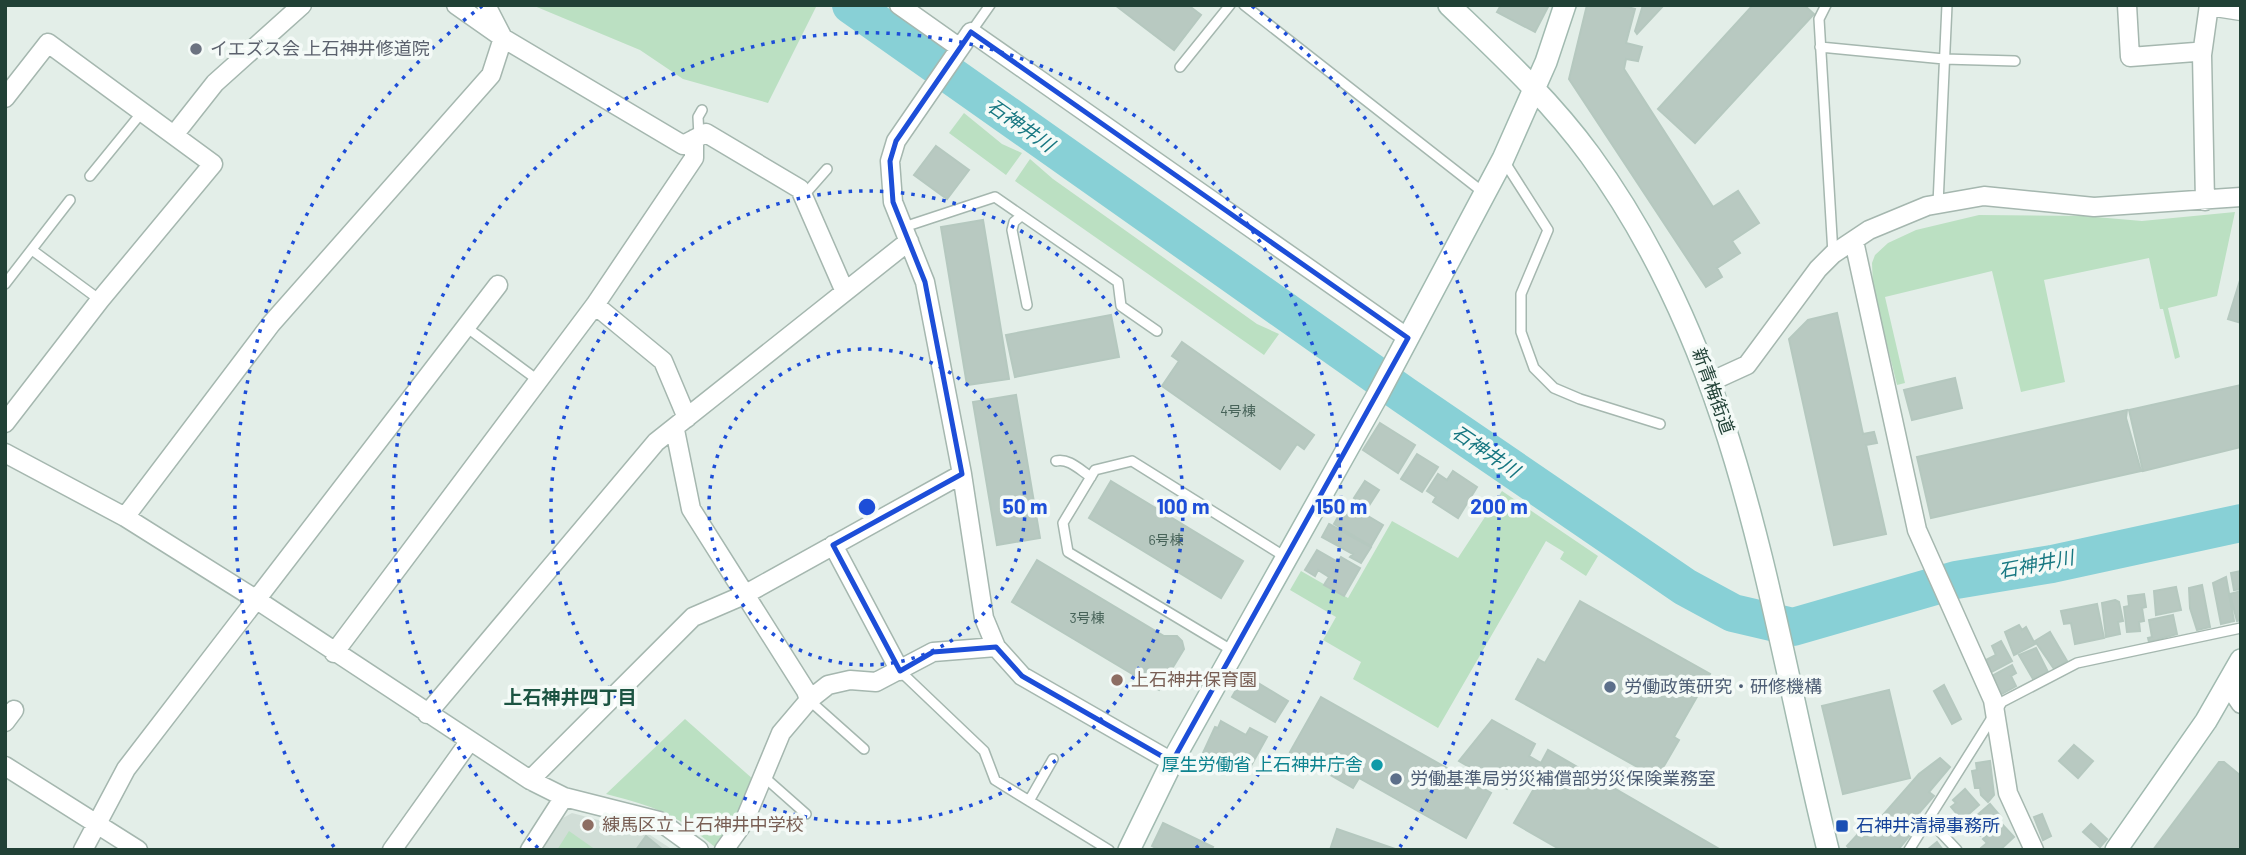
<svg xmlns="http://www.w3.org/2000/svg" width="2246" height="855" font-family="Barlow,'Noto Sans JP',sans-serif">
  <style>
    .built { fill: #d1ded7 }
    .green { fill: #bbe0c2 }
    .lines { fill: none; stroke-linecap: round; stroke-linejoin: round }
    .river { stroke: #88d0d6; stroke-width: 38 }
    .building { fill: #b8c9c1; stroke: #b5c8bf; stroke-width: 2 }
    .lane-casing { stroke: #a5b7af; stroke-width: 12 }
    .street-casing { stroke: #a5b7af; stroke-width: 21 }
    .secondary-casing { stroke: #a1bab0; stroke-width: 24 }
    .lane { stroke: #fff; stroke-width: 9 }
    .street { stroke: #fff; stroke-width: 18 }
    .secondary { stroke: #fff; stroke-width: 21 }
    .marked { fill: none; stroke: #1d4ed8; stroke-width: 5; stroke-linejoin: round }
    .ring { fill: none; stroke: #1d4ed8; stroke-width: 3.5; stroke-dasharray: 3.5 7 }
    .worship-dot { fill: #6b7280; stroke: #f4faf7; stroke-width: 2.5 }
    .education-dot { fill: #8d6e63; stroke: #f4faf7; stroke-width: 2.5 }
    .service-dot { fill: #5c6f8a; stroke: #f4faf7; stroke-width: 2.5 }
    .culture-dot { fill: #0f9aa8; stroke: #f4faf7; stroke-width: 2.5 }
    .transit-dot { fill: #1a4fb4; stroke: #f4faf7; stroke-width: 2.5 }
    .labels { text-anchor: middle; stroke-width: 7; stroke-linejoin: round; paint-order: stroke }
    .number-label { font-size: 14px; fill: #476359 }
    .worship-label { font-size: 18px; fill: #5b616d; stroke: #f4faf7; text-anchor: start }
    .street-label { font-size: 18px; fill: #214136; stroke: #f4faf7 }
    .education-label { font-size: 18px; fill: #785e54; stroke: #f4faf7; text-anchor: start }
    .service-label { font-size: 18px; fill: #4e5e75; stroke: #f4faf7; text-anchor: start }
    .culture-label { font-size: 18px; fill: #0d838f; stroke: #f4faf7; text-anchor: end }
    .transit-label { font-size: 18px; fill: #164399; stroke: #f4faf7; text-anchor: start }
    .water-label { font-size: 19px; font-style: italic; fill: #177781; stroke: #f4faf7 }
    .neighbourhood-label { font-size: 19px; font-weight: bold; fill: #1c5442; stroke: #f4faf7 }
    .centre { fill: #1d4ed8; stroke: #f4faf7; stroke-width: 3.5 }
    .ring-label { font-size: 21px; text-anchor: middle; font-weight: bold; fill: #1d4ed8; stroke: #f4faf7; stroke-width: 7; stroke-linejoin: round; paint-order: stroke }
  </style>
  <rect width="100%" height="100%" fill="#e3eee8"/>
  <path class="built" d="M572 813 647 833 673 850H542L563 818Z"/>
  <path class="green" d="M532 5H817L768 103 683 79 640 50Z
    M964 113 1002 144 1022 153 1006 175 949 133Z
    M1030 159 1053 179 1257 324 1279 334 1264 355 1015 181Z
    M2235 212 2217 296 2168 308 2180 357 2175 359 2163 309H2160L2149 258 2044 280 2065 382 2021 392 1992 271 1885 297 1905 383 1897 385 1873 288 1872 263 1875 255 1888 243 1916 230 1979 215 2084 216 2142 221Z
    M1502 491 1598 556 1586 576 1560 559 1564 552 1546 541 1438 728 1353 679 1361 662 1323 640 1336 617 1290 590 1301 571 1348 598 1392 521 1458 558Z
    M685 719 754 780 728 832 716 848C673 812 658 808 606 794Z
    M569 831 596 850H557Z"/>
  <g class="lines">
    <path class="river" d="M851 5 1404 395 1685 587 1733 613 1793 627 1956 580 2052 564 2241 523"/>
  </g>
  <path class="building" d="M1115 5H1188L1201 15 1174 50Z
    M1501 5H1549L1535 32 1497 12Z
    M1587 5H1620L1635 9 1626 43 1642 47 1638 61 1626 59 1624 69 1713 207 1738 191 1759 223 1732 241 1740 253 1717 268 1722 277 1706 287 1569 79Z
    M1643 5H1664L1637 34 1635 31Z
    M1753 5H1804L1814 14 1695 143 1658 109Z
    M936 146 969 170 947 199 914 175Z
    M983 220 1009 379 967 385 941 227Z
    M2241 277V323L2228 319Z
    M1837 313 1863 434 1874 432 1877 443 1866 445 1886 534 1834 545 1789 339 1808 320Z
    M1111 315 1119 357 1015 377 1006 335Z
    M1182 342 1314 435 1304 449 1297 444 1280 469 1162 386 1179 361 1172 356Z
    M1955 378 1962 408 1912 420 1904 390Z
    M2241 385V447L2143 471 2129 410Z
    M1016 395 1040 538 997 545 973 402Z
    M2127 410 2126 418 2141 471 1931 518 1917 457Z
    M1380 423 1415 445 1398 473 1363 450Z
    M1417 454 1438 467 1422 492 1401 479Z
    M1453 471 1477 487 1458 518 1433 502 1436 497 1427 491 1438 474 1447 480Z
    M1111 481 1243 561 1221 598 1089 518Z
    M1365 481 1379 490 1368 507 1354 498Z
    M1346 503 1383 525 1371 546 1334 524Z
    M1329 524 1371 547 1361 563 1350 557 1353 554 1322 537Z
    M1317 550 1338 562 1341 557 1360 568 1344 596 1324 585 1329 577 1318 570 1315 576 1305 570Z
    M1037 560 1164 636H1177L1182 641 1184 649 1159 690 1012 602Z
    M2241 571V589L2234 590 2231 573Z
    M2226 577 2234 621 2221 624 2213 583Z
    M2202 585 2210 627 2197 630 2190 608 2189 588Z
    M2176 587 2181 610 2156 615 2154 591Z
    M2241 591V620L2237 621 2230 594Z
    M2144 594 2146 607 2142 608 2144 621 2139 622 2140 631 2127 632 2124 607 2129 606 2128 596Z
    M2115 600 2119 602 2123 621 2118 622 2120 634 2106 637 2102 603Z
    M1580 601 1710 674 1674 737 1679 740 1657 778 1516 699 1538 659 1545 663Z
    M2097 604 2104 638 2075 644 2071 623 2064 624 2061 611Z
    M2173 615 2177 634 2149 642 2148 638 2152 637 2149 620Z
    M2019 625 2022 630 2026 627 2035 644 2014 655 2005 632Z
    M2050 632 2067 661 2054 669 2035 641Z
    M2001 641 2012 661 1988 674 1982 662 1996 655 1992 646Z
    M2036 648 2048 672 2033 679 2019 655Z
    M2012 665 2016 673 2011 676 2016 686 2000 695 1990 677Z
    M1245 675 1288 701 1275 722 1232 697Z
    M1944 685 1961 719 1952 724 1934 691Z
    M1889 690 1910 778 1843 794 1822 706Z
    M1321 697 1491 793 1466 838 1359 778 1353 788 1290 752Z
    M1492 720 1535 744 1529 756 1541 763 1548 750 1721 850H1561L1514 823 1539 780 1520 768 1507 789 1459 761Z
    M1221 721 1246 735 1250 728 1267 737 1247 773 1237 767 1235 771 1222 765 1226 759 1219 755 1215 762 1202 755 1215 727 1218 728Z
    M2074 745 2093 761 2078 778 2059 761Z
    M1940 758 1950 767 1929 792 1934 796 1919 813 1921 815 1908 831 1911 834 1898 850H1851L1847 846 1857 835 1862 839 1919 774Z
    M1990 761 1994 795 1988 802 1981 795 1980 788H1975L1972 771 1977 770 1976 763Z
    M2219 762H2224L2241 776V850H2153Z
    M1965 789 1979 805 1962 820 1951 807 1956 803 1953 800Z
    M1990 804 2001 817 1980 836 1966 825Z
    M2042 814 2051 836 2043 840 2034 817Z
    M1163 823 1213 847 1211 850H1160L1152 846Z
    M2001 823 2014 837 2000 850H1982L1981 848 1987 843 1983 839Z
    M2091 824 2107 839 2100 847 2083 832Z
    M1337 829 1398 850H1330Z
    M646 836 663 850H636Z
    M1937 842 1943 850H1927Z"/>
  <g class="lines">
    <defs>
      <path id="lane" d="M1244 5 1484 193
        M1826 5 1819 19 1833 254
        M971 32 990 5
        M1820 47 1944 59 2015 61
        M1180 67 1230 5
        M699 136 698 117 702 110
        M1504 161 1548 230 1521 294V332L1534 368 1554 388 1580 399 1660 424
        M90 176 143 111
        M805 194 827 169
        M1938 204 1947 5
        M1021 216 1014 222 1012 230 1027 305
        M904 227 995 197 1118 282 1121 306 1157 331
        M32 250 100 300
        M5 284 70 200
        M466 327 539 381
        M1056 461C1069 458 1080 470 1091 477
        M1233 651 1068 552 1063 523 1095 470 1132 461 1287 558
        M900 671 984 751 995 780 1109 850
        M809 700 864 749
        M763 776 806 814
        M1029 801 1053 759
        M1929 820 1957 850
        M1909 850 2002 702 2077 663 2241 628"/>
      <path id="street" d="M456 5 503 38 683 145 706 133 800 189 845 292
        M899 5 960 48
        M2127 5 2130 57 2195 52 2202 55 2205 201
        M2209 6 2241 11
        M2202 55 2209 5
        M5 98 48 43 213 164 100 300 5 423
        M174 135 215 83 302 5
        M1854 241 1917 530 1993 700 2008 793 2034 850
        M595 305 663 361 687 418
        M1712 381 1747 365 1818 269 1833 254 1869 230 1927 206 1984 196 2094 207 2241 197
        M675 430 691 509 806 691 809 700
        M5 453 125 517 257 600 530 780 564 797 659 821 699 850
        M125 517 271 324 491 75 503 38 486 5
        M833 545 900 671
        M334 653 595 305 694 158V139
        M2228 685 2241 704
        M427 714 656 442 909 241
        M5 722 14 710
        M1172 762 1022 676 996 647 984 618 962 474 925 282 893 202 890 161 896 141 971 32 1408 338
        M5 766 138 850
        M530 780 693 617 744 595 962 474
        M83 850 126 769 498 285
        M392 850 469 742
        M530 850 564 797
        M724 850 744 822 781 733 809 700 828 685 850 680 876 682 933 652 996 647"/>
      <path id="secondary" d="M1449 5C1499 53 1549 99 1590 155 1742 363 1768 607 1828 850
        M1129 850 1172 762 1376 398 1503 159 1546 62 1565 5
        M2116 850 2206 721 2241 660"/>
    </defs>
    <use href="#lane" class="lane-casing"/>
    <use href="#street" class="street-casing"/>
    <use href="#secondary" class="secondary-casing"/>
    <use href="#lane" class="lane"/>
    <use href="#street" class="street"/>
    <use href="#secondary" class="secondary"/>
  </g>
  <path class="marked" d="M971 32 1408 338 1172 762 1022 676 996 647 933 652 900 671 833 545 962 474 925 282 893 202 890 161 896 141Z"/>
  <g class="ring">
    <circle cx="867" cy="507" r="158"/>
    <circle cx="867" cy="507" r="316"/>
    <path d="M538 848A474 474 0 1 1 1196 848"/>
    <path d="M334 847A632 632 0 0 1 482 6M1252 6A632 632 0 0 1 1400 847"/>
  </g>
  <circle class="worship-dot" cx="196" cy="49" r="7"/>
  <g class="education-dot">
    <circle cx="1117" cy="680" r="7"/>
    <circle cx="588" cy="825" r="7"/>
  </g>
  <g class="service-dot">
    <circle cx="1610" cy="687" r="7"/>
    <circle cx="1396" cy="779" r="7"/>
  </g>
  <circle class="culture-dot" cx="1377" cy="765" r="7"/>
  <rect class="transit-dot" x="1835" y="819" width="14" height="14" rx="3.5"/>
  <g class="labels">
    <g class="number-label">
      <text x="1238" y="416">4号棟</text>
      <text x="1166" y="545">6号棟</text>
      <text x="1087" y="623">3号棟</text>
    </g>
    <g class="worship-label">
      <text x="210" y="55">イエズス会 上石神井修道院</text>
    </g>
    <g class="street-label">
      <text transform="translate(1713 391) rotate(70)" y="6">新青梅街道</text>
    </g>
    <g class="education-label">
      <text x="1131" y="686">上石神井保育園</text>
      <text x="602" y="831">練馬区立 上石神井中学校</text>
    </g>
    <g class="service-label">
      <text x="1624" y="693">労働政策研究・研修機構</text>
      <text x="1410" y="785">労働基準局労災補償部労災保険業務室</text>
    </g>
    <g class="culture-label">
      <text x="1363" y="771">厚生労働省 上石神井庁舎</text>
    </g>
    <g class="transit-label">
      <text x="1856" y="832">石神井清掃事務所</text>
    </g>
    <g class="water-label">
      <text transform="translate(1021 125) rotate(35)" y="7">石神井川</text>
      <text transform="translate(1486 451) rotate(34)" y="7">石神井川</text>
      <text transform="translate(2036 564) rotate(-11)" y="7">石神井川</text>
    </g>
    <g class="neighbourhood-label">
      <text x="570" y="704">上石神井四丁目</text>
    </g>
  </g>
  <circle cx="867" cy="507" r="10" class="centre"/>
  <g class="ring-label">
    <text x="1025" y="514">50 m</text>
    <text x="1183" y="514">100 m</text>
    <text x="1341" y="514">150 m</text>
    <text x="1499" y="514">200 m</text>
  </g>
  <rect width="2246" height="855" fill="none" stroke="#214136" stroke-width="14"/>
</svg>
